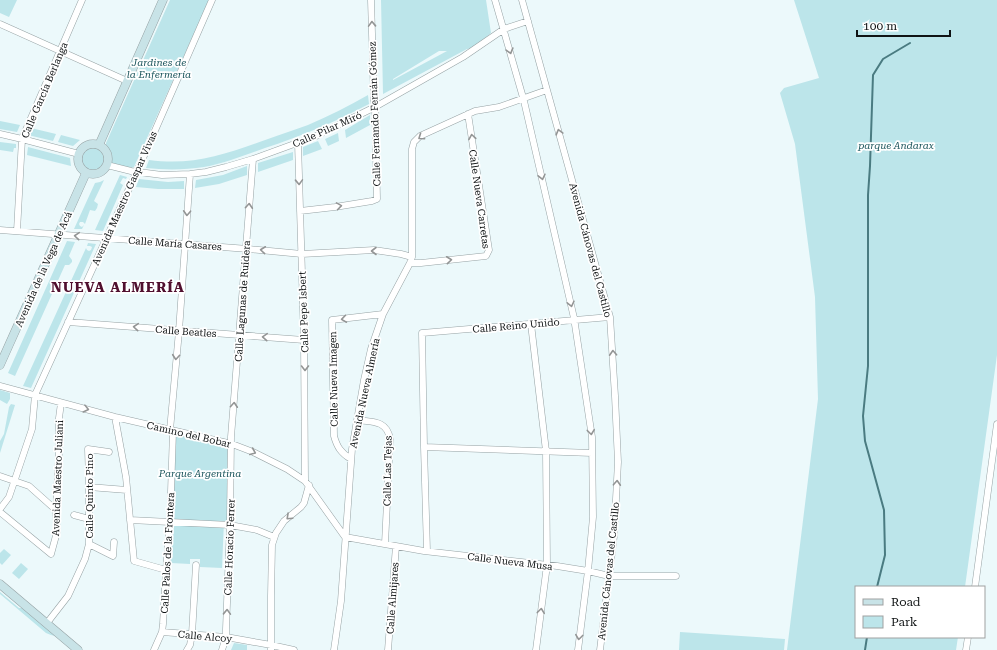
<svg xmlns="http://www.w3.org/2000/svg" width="997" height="650" font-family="'Roboto Serif',serif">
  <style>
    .green { fill: #bce5ea; fill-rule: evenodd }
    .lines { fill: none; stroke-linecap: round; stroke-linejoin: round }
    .stream { stroke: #4a7b81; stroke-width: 2 }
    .street-casing { stroke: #96a2a4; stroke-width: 7 }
    .secondary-casing { stroke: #96a2a4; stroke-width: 9 }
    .street { stroke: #fff; stroke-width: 6 }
    .secondary { stroke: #c8e3e7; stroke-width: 8 }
    .oneway { stroke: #939595 }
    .labels { text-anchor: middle; stroke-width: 3.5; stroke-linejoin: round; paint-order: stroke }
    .park-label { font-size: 10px; font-style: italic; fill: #1a545b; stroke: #fff }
    .street-label { font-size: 10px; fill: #0f1314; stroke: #fff }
    .district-label { font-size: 14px; font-weight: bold; letter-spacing: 1px; fill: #500f2e; stroke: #fff }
  </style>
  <rect width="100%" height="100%" fill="#ecf9fb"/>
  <path class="green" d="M0 0H17L9 17 0 13Z
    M170 0H209L134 167 131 168 112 163 111 154 106 145V143Z
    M381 0H486L491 33 474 48 467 49 383 94ZM439 51H447L393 80V79Z
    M794 0H997V355L965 587H856V637H958L956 650H787L818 399 815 297 795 144 780 93 784 88 819 78Z
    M368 95 369 104C335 122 302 136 265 148 245 155 225 163 204 167 185 170 165 170 146 168L149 160C194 166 226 154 268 139 281 134 295 130 308 125 329 116 349 106 368 95Z
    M370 115V125L346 138 345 130Z
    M0 121 20 125 17 132 0 129Z
    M31 128 56 134 53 141 28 135Z
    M338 133 339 141 328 146 325 139Z
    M61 135 80 140 73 146 58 142Z
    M318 141 322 149 303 156V147Z
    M0 142 16 144V148H14L13 152 0 150Z
    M28 147 70 158 71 166 27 155Z
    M82 159a11 11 0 1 1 22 0a11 11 0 1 1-22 0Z
    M293 152V160L258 172V163Z
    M247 166V175L219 184 195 188 196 180 223 175Z
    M120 175 127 177 126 179 123 178 120 183 123 185 103 231 95 230Z
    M139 179 168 182 184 181V189H158L136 187Z
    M104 180 94 201 98 204 97 208 95 211 90 210 85 224 83 222H80L79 224 80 226 82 227 84 225 82 229H74L95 183 100 182Z
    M67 241 75 242 69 256 72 260V262L69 265H65L15 376 8 373Z
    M88 243 96 244 31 388 23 386 86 248 87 250 89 251 91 250 92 247 90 246H87Z
    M0 390 10 393V399L7 404 0 400Z
    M11 404 15 405 0 453V441L4 434 9 407Z
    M175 434 228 446V449L230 450 227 521H224L222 568 200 567V559H190V564L171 563Z
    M4 549 11 555 2 565 0 563V553Z
    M21 563 28 569 19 579 12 573Z
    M0 592 19 608H22L55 636 51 635 46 633 0 594Z
    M680 632 785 639 784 650H679Z
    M234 643 247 645V650H231Z"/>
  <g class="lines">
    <path class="stream" d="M877 587 885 555 884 510 865 441 863 416 868 366V195L870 166 873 75 883 59 910 43
      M865 650 867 637"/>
    <defs>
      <path id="street" d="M495 0 524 101 574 318 592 437 593 517 588 571 578 650
        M522 0 547 90 610 317 615 396 618 462 614 536 600 650
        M0 24 127 81
        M0 134 22 139 79 154
        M298 143 304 340 305 481
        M107 165 131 171 162 175 190 174 206 172 226 167 253 159 316 136 375 107 463 57 504 29 528 21
        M300 211 335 207 372 201 377 199 375 107 374 101 371 0
        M0 230 248 249 302 254 374 250 401 254 412 257
        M17 231 22 139 82 0
        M410 263H421L486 256 489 250 468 114
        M68 322 304 340
        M531 324 546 451 547 565 536 650
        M0 386 115 417 232 444 253 452 287 469 305 481 345 537 424 551 557 566 588 571 609 576H676
        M115 417 126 477 134 561 166 570
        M357 420C372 422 387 420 390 439L385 544
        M170 430 179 331 190 174
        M424 447 592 453
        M351 459C341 453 337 447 334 436L332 320 383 314
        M0 476 29 486 56 510
        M89 487 127 490
        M0 509 9 497 32 429 35 395 143 158 212 0
        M0 512 51 554 57 532 56 510 59 452V418L61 403
        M74 515 89 519
        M130 520 230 525 257 530 274 537
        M89 544 113 556 114 542
        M427 551 424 447 422 333 610 317
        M975 587 997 424
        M47 623 68 596 85 559 89 544V481L88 449 109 452
        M162 632 226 637 271 645 294 650
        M154 650 162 632 163 624 166 570 170 522 173 431
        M187 650 190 645 192 634 196 565
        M222 650 226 637V629L230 525 231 437 253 159
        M271 650V596L272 545 276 533 284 521 301 507 304 503 309 485
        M334 650 341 601 352 449 364 380 371 349 383 314 410 263 412 257V149L414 142 420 136 475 111 499 107 547 90
        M388 650 396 546
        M966 650 968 637"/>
      <path id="secondary" d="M78 159a15 15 0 1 1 30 0a15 15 0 1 1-30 0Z
        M99 145 163 0
        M0 365 86 173
        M0 584 78 650"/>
    </defs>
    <use href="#street" class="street-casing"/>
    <use href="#secondary" class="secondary-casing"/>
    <use href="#street" class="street"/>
    <use href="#secondary" class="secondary"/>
  </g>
  <defs><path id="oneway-chevron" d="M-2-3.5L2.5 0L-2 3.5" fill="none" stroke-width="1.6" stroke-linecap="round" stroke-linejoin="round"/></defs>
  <g class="oneway">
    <use href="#oneway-chevron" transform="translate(372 24) rotate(-92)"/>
    <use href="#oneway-chevron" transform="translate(510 51) rotate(74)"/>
    <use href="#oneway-chevron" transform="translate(559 132) rotate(-105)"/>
    <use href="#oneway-chevron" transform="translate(421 137) rotate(145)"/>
    <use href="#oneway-chevron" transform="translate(472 137) rotate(-99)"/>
    <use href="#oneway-chevron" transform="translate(542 177) rotate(77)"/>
    <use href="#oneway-chevron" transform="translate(299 182) rotate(88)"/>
    <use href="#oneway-chevron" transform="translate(249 206) rotate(-86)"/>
    <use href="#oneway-chevron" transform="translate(339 206) rotate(-9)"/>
    <use href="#oneway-chevron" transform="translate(187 213) rotate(93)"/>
    <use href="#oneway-chevron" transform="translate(77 236) rotate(-175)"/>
    <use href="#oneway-chevron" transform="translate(263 250) rotate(-174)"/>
    <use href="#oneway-chevron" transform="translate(374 251) rotate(-180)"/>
    <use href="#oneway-chevron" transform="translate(449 260) rotate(-6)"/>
    <use href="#oneway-chevron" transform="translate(571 304) rotate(77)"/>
    <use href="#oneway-chevron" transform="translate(344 319) rotate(172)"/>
    <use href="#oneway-chevron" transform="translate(136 327) rotate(-175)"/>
    <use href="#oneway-chevron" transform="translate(265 337) rotate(-176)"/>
    <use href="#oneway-chevron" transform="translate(613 353) rotate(-93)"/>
    <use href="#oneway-chevron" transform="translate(176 357) rotate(95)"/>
    <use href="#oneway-chevron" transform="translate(305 368) rotate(90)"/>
    <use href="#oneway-chevron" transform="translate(234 405) rotate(-86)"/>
    <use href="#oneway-chevron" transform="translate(86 409) rotate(14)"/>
    <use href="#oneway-chevron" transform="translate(591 432) rotate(83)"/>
    <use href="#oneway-chevron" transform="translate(253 452) rotate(23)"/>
    <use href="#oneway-chevron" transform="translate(617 483) rotate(-87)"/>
    <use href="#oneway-chevron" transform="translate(289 517) rotate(137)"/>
    <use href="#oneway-chevron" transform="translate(541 611) rotate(-83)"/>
    <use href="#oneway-chevron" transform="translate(227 612) rotate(-88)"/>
    <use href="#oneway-chevron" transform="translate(579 637) rotate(97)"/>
  </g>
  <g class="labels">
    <g class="park-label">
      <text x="159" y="66">Jardines de<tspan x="159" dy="12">la Enfermería</tspan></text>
      <text x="896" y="149">parque Andarax</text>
      <text x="200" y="477">Parque Argentina</text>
    </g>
    <g class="street-label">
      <text transform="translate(44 90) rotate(-67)" y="4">Calle García Berlanga</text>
      <text transform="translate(374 114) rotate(-92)" y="4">Calle Fernando Fernán Gómez</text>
      <text transform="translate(327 129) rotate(-24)" y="4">Calle Pilar Miró</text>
      <text transform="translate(124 198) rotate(-66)" y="4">Avenida Maestro Gaspar Vivas</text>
      <text transform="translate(480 199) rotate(82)" y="4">Calle Nueva Carretas</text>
      <text transform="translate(175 243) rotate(4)" y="4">Calle María Casares</text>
      <text transform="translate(591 250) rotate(75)" y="4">Avenida Cánovas del Castillo</text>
      <text transform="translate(43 269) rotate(-66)" y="4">Avenida de la Vega de Acá</text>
      <text transform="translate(242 301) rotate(-86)" y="4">Calle Lagunas de Ruidera</text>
      <text transform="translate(303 312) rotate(-92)" y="4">Calle Pepe Isbert</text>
      <text transform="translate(516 325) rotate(-5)" y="4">Calle Reino Unido</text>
      <text transform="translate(186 331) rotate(4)" y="4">Calle Beatles</text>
      <text transform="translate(333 379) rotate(-91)" y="4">Calle Nueva Imagen</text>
      <text transform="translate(364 393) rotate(-78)" y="4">Avenida Nueva Almería</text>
      <text transform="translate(189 434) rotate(13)" y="4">Camino del Bobar</text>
      <text transform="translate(387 471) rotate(-89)" y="4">Calle Las Tejas</text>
      <text transform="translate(57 478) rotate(-88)" y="4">Avenida Maestro Juliani</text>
      <text transform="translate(89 496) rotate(-90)" y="4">Calle Quinto Pino</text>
      <text transform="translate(229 547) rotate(-88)" y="4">Calle Horacio Ferrer</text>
      <text transform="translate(167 553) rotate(-87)" y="4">Calle Palos de la Frontera</text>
      <text transform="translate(510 561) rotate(7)" y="4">Calle Nueva Musa</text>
      <text transform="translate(608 571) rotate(-84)" y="4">Avenida Cánovas del Castillo</text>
      <text transform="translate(392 598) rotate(-86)" y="4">Calle Almijares</text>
      <text transform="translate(205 636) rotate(5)" y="4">Calle Alcoy</text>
    </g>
    <g class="district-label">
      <text x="118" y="292">NUEVA ALMERÍA</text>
    </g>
  </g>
  <rect x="855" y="586" width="130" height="52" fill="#ffffff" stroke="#9fa1a1"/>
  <rect x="863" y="599" width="20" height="6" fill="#c8e3e7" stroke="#9fa1a1"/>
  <text x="891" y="606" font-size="12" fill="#0f1314">Road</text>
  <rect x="863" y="616" width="20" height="12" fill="#bce5ea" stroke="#9fa1a1"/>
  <text x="891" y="626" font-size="12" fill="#0f1314">Park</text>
  <path d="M857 30v6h93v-6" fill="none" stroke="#0f1314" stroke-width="2"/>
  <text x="863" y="30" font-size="12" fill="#0f1314" stroke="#ffffff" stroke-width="3" paint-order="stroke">100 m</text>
</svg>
